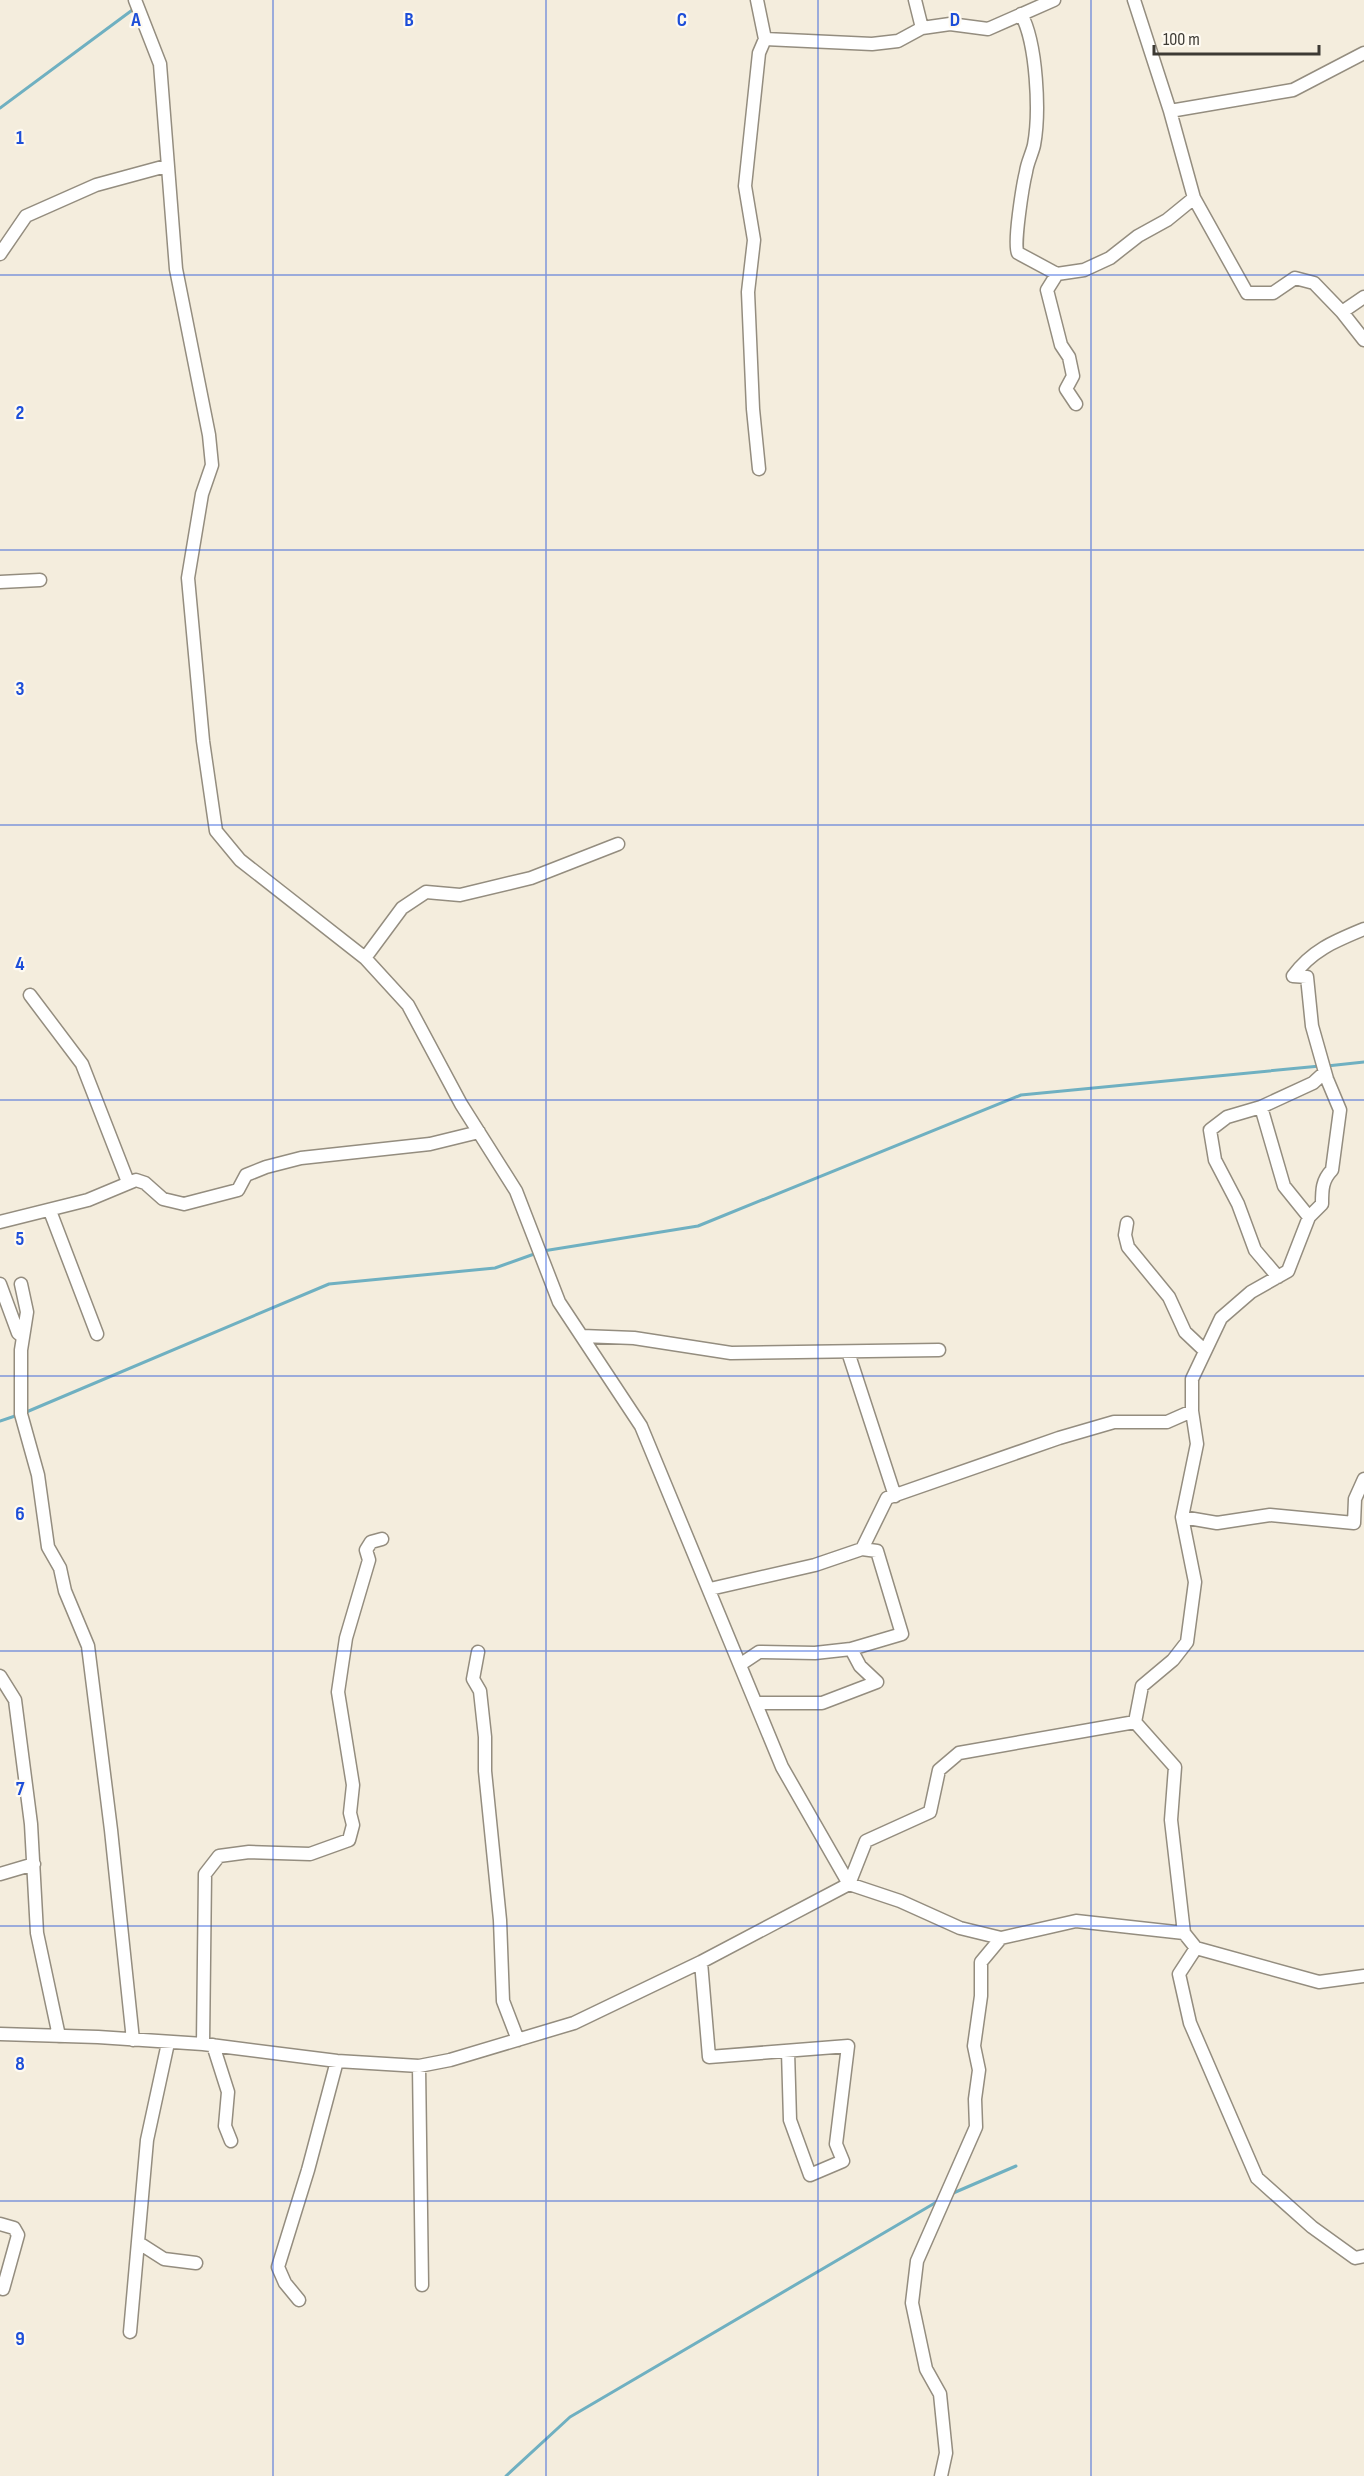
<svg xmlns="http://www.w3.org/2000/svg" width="1364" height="2476" font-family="'Sofia Sans Condensed',sans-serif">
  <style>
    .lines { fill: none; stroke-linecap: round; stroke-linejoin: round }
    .stream { stroke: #6fb0c1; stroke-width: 3 }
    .street-casing { stroke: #948d7f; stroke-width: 15 }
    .street { stroke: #fff; stroke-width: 12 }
    .grid { fill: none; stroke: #1d4ed8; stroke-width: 1.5; stroke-opacity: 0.55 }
    .grid-label { font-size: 20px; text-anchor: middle; font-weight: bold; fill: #1d4ed8; stroke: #fefaf1; stroke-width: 4.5; stroke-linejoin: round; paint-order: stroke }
  </style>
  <rect width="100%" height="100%" fill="#f4eddd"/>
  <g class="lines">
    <path class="stream" d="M0 108 135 8
      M1327 1066 1364 1062
      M543 1251 698 1226 1021 1095 1320 1066
      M24 1413 329 1284 495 1268 537 1253
      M0 1421 18 1415
      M951 2194 1016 2166
      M506 2476 570 2417 940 2200"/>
    <defs>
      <path id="street" d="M135 0 160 64 176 269 209 435 212 465 202 494 188 578 203 741 216 831 240 860 365 958 408 1005 461 1104 516 1191 559 1302 641 1426 782 1767 849 1884 866 1841 930 1812 939 1770 959 1753 1135 1722
        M757 0 765 39 872 44 898 41 922 28 950 24 988 29 1054 0
        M915 0 922 28
        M1134 0 1170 111 1194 198 1247 293H1273L1295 278 1314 283 1342 312 1364 297
        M1021 14C1037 43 1040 113 1034 145 1032 154 1027 163 1026 172 1023 184 1013 245 1018 253L1057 274 1084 270 1110 258 1138 236 1167 220 1194 198
        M1170 111 1293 90 1364 53
        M0 254 26 216 96 185 166 166
        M1057 274 1047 290 1061 345 1069 357 1073 376 1066 389 1076 404
        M1342 312 1364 340
        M759 469 753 409 748 292 754 240 745 186 759 53 765 39
        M0 582 40 580
        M365 958 402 908 426 892 460 895 531 878 618 844
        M1293 976C1312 950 1335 941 1364 929
        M30 995 82 1064 128 1182
        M1261 1107 1227 1117 1210 1130 1215 1160 1238 1204 1255 1250 1278 1277
        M50 1211 97 1334
        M1309 1217 1284 1186 1261 1107 1313 1083 1325 1072
        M0 1222 88 1200 136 1180 145 1183 163 1199 184 1204 238 1190 246 1175 266 1167 301 1158 430 1144 479 1132
        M1127 1223 1125 1235 1128 1247 1169 1297 1185 1332 1204 1350
        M0 1284 18 1333 23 1337
        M21 1284 27 1312 21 1350V1414L38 1475 48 1547 60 1568 65 1591 88 1646 111 1830 133 2040
        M582 1336 634 1338 731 1353 939 1350
        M848 1352 895 1496
        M1182 1517 1217 1523 1270 1515 1354 1523 1355 1499 1364 1479
        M710 1589 815 1565 862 1549 887 1498 1059 1438 1114 1422H1167L1192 1411
        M478 1652 473 1679 480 1691 485 1737V1771L500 1920 503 2001 518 2040
        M741 1664 759 1652 815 1653 851 1649 902 1634 877 1551 862 1549
        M0 1676 15 1700 31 1824 37 1933 59 2036
        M756 1703H822L877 1682 860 1666 851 1649
        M0 1874 34 1864
        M1184 1933 1171 1820 1175 1767 1135 1722 1142 1686 1173 1660 1187 1642 1195 1582 1182 1517 1197 1444 1192 1411V1379L1221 1318 1251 1292 1288 1271 1309 1217 1322 1204C1322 1190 1322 1180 1332 1170L1340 1110 1327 1079 1312 1026 1307 977 1293 976
        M1196 1948 1179 1974 1190 2023 1257 2178 1312 2227 1355 2258 1364 2256
        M701 1962 709 2057 848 2046 836 2144 843 2161 810 2175 790 2120 788 2051
        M0 2034 98 2037 203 2044 337 2061 419 2066 450 2060 574 2023 701 1962 849 1884 900 1901 960 1928 1001 1938 1076 1921 1184 1933 1196 1948 1319 1982 1364 1976
        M203 2044 205 1874 219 1856 249 1852 310 1854 349 1840 353 1825 350 1813 353 1785 338 1692 346 1638 369 1560 366 1550 371 1542 382 1539
        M213 2045 228 2092 225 2126 231 2141
        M419 2066 422 2285
        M0 2224 14 2228 18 2235 3 2289
        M139 2243 164 2259 196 2263
        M299 2300 285 2283 278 2267 308 2170 337 2061
        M130 2332 147 2140 168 2043
        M941 2476 946 2453 940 2394 926 2369 912 2303 917 2261 976 2127 975 2099 979 2070 974 2046 981 1996V1962L1001 1938"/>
    </defs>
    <use href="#street" class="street-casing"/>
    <use href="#street" class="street"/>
  </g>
  <path class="grid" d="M273 0V2476M546 0V2476M818 0V2476M1091 0V2476M0 275H1364M0 550H1364M0 825H1364M0 1100H1364M0 1376H1364M0 1651H1364M0 1926H1364M0 2201H1364"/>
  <g class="grid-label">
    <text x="136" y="26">A</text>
    <text x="409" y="26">B</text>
    <text x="682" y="26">C</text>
    <text x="955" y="26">D</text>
    <text x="20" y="144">1</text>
    <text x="20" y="419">2</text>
    <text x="20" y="695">3</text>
    <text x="20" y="970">4</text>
    <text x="20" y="1245">5</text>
    <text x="20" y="1520">6</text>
    <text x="20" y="1795">7</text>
    <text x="20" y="2070">8</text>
    <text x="20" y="2345">9</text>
  </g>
  <path d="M1154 45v9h165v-9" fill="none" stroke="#3d3a34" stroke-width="3"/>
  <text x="1163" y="45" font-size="18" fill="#3d3a34" stroke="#fefaf1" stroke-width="4.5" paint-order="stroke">100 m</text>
</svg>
